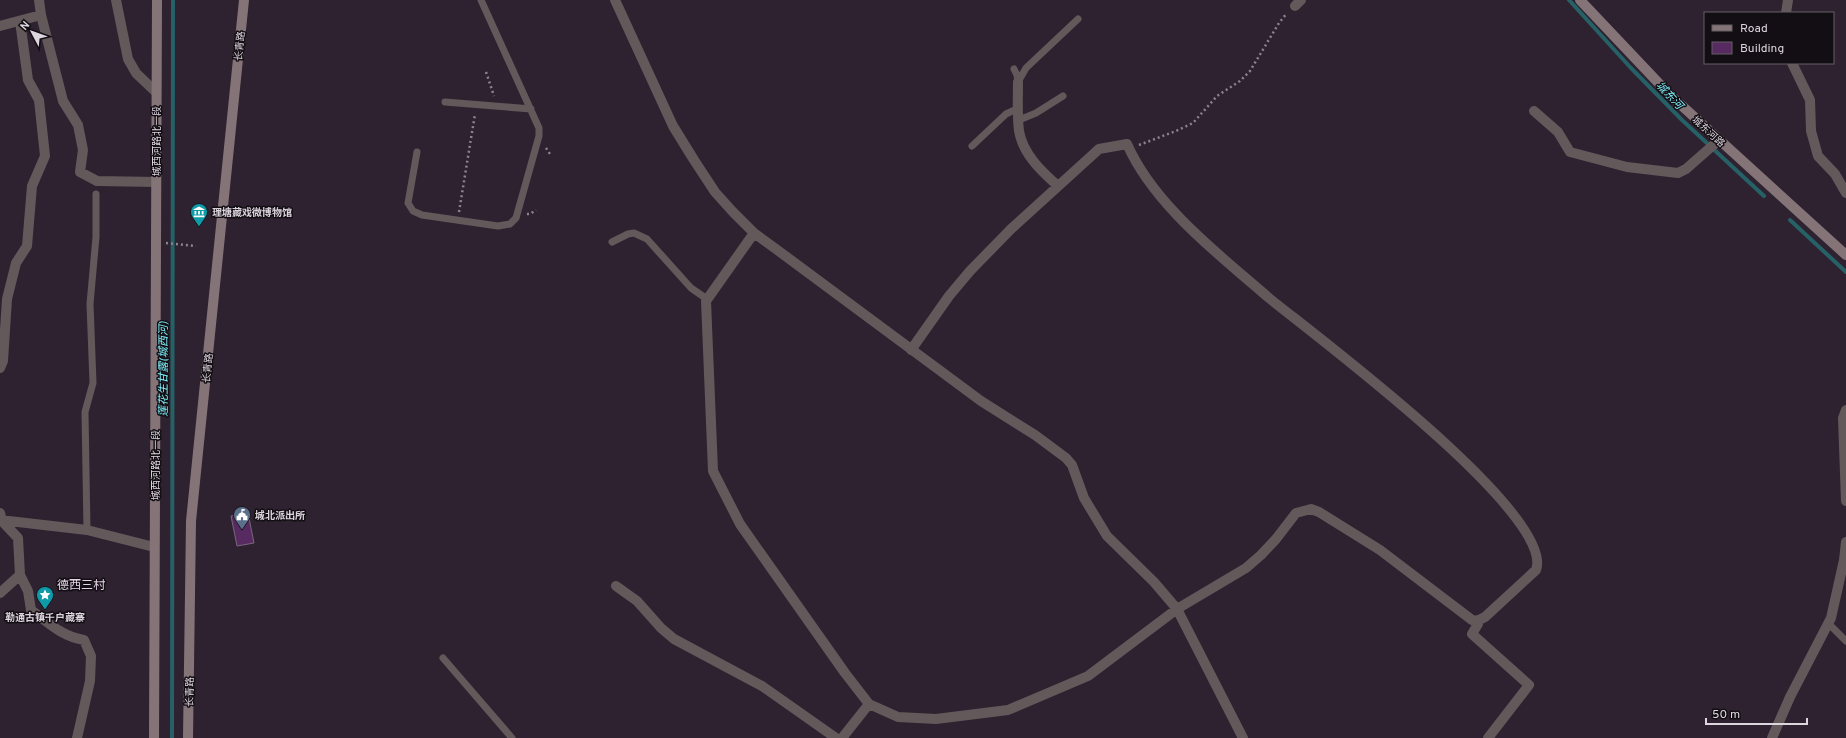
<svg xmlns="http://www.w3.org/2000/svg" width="1846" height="738" font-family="Overpass,'Noto Sans SC',sans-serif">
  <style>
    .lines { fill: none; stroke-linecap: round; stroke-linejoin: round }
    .stream { stroke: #256166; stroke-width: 4 }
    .building { fill: #572b61; stroke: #766979 }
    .path { stroke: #8d838e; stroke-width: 2.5; stroke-dasharray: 2 3; stroke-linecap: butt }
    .lane { stroke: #63595a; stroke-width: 7 }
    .street { stroke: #63595a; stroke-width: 10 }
    .secondary { stroke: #857477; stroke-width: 10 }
    .labels { text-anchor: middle; stroke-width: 3; stroke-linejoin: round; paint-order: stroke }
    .street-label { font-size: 10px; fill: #ded6df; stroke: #130e14 }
    .poi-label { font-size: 10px; font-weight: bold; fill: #ded6df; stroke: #130e14; text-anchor: start }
    .water-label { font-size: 11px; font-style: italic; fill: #7ef3fd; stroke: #130e14 }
    .quarter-label { font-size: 12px; fill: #e2d3e6; stroke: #130e14 }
  </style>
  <rect width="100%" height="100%" fill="#2e2230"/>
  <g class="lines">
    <path class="stream" d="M1569 0 1630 67 1682 120 1764 196
      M1790 220 1846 272
      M172 738 173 0"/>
  </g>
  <path class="building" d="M248 513 254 543 237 546 231 516Z"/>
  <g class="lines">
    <path class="path" d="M486 72 494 96
      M1139 145 1176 131 1193 123 1217 96 1240 81 1250 71 1279 23 1287 13
      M546 148 550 154
      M459 212 475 114
      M527 214H530L536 210
      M166 243 196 246"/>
    <path class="lane" d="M1014 69 1017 75 1018 82
      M1018 82 1026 68 1078 19
      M445 102 531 109
      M1019 120 1036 113 1063 96
      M972 146 1006 114 1019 108
      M417 152 408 203 413 211 422 215 498 226 510 224 516 218 539 136V128L481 0
      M612 242 628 234 634 233 647 239 691 288 707 299
      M87 530 85 412 93 383 90 304 96 237V194
      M1828 623 1846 641
      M443 658 512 738"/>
    <path class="street" d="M39 0 41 15
      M116 0 128 59 136 73 156 92
      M615 0 673 126 694 160 715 192 733 212 754 233 776 249 981 401 1035 435 1066 458 1072 465 1084 498 1107 536 1154 582 1177 609 1243 738
      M1295 6 1301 0
      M1786 13 1788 0
      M0 26 41 15 63 101 78 125 83 150 80 172 97 181 156 182
      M1792 63 1810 100 1811 131 1818 156 1835 174 1846 193
      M1018 82C1018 98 1017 115 1019 131 1023 154 1041 171 1058 186
      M1534 111 1558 132 1570 152 1627 167 1678 173 1686 169 1719 140
      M754 233 706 301 713 471 740 524 845 673 869 704 898 717 936 719 1008 710 1088 676 1177 609 1246 568 1261 555 1276 539 1296 513 1311 509 1319 512 1380 550 1472 620 1477 621 1485 617 1536 570C1557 515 1313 334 1269 298 1238 271 1205 245 1177 215 1157 194 1139 171 1127 144L1099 149 1011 229 970 271 949 296 911 350
      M0 368 3 361 7 299 16 263 27 246 32 186 45 156 39 100 28 80 20 21
      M1846 410 1843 418 1846 501
      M0 513 2 521 18 538 20 575 28 591 31 610C49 623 61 636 84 640L91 656 90 681 77 738
      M0 520 87 530 154 547
      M616 586 637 601 661 628 674 639 762 686 836 738
      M0 593 20 575
      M1477 621 1478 624 1472 634 1529 685 1488 738
      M842 738 869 704
      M1772 738 1790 697 1831 618 1844 560 1846 542"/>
    <path class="secondary" d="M1580 0 1669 94 1846 255
      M154 738 157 0
      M188 738 191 521 244 0"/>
  </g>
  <defs>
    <symbol id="museum-pin" viewBox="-11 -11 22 30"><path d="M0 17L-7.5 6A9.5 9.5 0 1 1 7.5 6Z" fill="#0f9aa8" stroke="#130e14"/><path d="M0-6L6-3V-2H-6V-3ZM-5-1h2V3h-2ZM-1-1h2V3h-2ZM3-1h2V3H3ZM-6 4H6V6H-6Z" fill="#fff"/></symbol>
    <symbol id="civic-pin" viewBox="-11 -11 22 30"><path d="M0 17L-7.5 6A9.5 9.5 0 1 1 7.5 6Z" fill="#5c6f8a" stroke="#130e14"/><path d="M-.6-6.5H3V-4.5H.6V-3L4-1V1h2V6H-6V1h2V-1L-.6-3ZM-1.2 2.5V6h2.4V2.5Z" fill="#fff"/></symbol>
    <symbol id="sight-pin" viewBox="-11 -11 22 30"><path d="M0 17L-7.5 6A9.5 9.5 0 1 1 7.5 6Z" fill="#0f9aa8" stroke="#130e14"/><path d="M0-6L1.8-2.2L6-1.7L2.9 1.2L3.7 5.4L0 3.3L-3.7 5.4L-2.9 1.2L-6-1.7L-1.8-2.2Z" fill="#fff"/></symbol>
  </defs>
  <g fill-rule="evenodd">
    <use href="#museum-pin" x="189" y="202" width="20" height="27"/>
    <use href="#civic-pin" x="232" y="505" width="20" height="27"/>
    <use href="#sight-pin" x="35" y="585" width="20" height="27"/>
  </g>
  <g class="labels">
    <g class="street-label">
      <text transform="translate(239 46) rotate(-84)" y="4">长青路</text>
      <text transform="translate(1709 131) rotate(42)" y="4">城东河路</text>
      <text transform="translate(156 141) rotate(-90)" y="4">城西河路北一段</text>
      <text transform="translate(207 368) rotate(-84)" y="4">长青路</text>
      <text transform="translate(155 465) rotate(-90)" y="4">城西河路北一段</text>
      <text transform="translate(189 692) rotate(-89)" y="4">长青路</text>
    </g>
    <g class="poi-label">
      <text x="212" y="216">理塘藏戏微博物馆</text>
      <text x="255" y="519">城北派出所</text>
      <text x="45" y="621" text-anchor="middle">勒通古镇·千户藏寨</text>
    </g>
    <g class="water-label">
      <text transform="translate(1670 95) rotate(47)" y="4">城东河</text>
      <text transform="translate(163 369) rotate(-90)" y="4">莲花生甘露(城西河)</text>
    </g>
    <g class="quarter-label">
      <text x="81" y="589">德西三村</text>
    </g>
  </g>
  <rect x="1704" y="12" width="130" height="52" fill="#130e14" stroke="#645e65"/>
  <rect x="1712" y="25" width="20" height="6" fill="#857477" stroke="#645e65"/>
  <text x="1740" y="32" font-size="12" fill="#ded6df">Road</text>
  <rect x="1712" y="42" width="20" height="12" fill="#572b61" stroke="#645e65"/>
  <text x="1740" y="52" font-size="12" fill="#ded6df">Building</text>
  <g transform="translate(32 32) rotate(311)" stroke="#130e14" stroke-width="3" paint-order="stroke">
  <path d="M0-3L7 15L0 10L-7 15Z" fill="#ded6df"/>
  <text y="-6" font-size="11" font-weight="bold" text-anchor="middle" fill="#ded6df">N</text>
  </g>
  <path d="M1706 718v6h101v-6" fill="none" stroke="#ded6df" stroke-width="2"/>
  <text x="1712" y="718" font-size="12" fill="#ded6df" stroke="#130e14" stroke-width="3" paint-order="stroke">50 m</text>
</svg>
